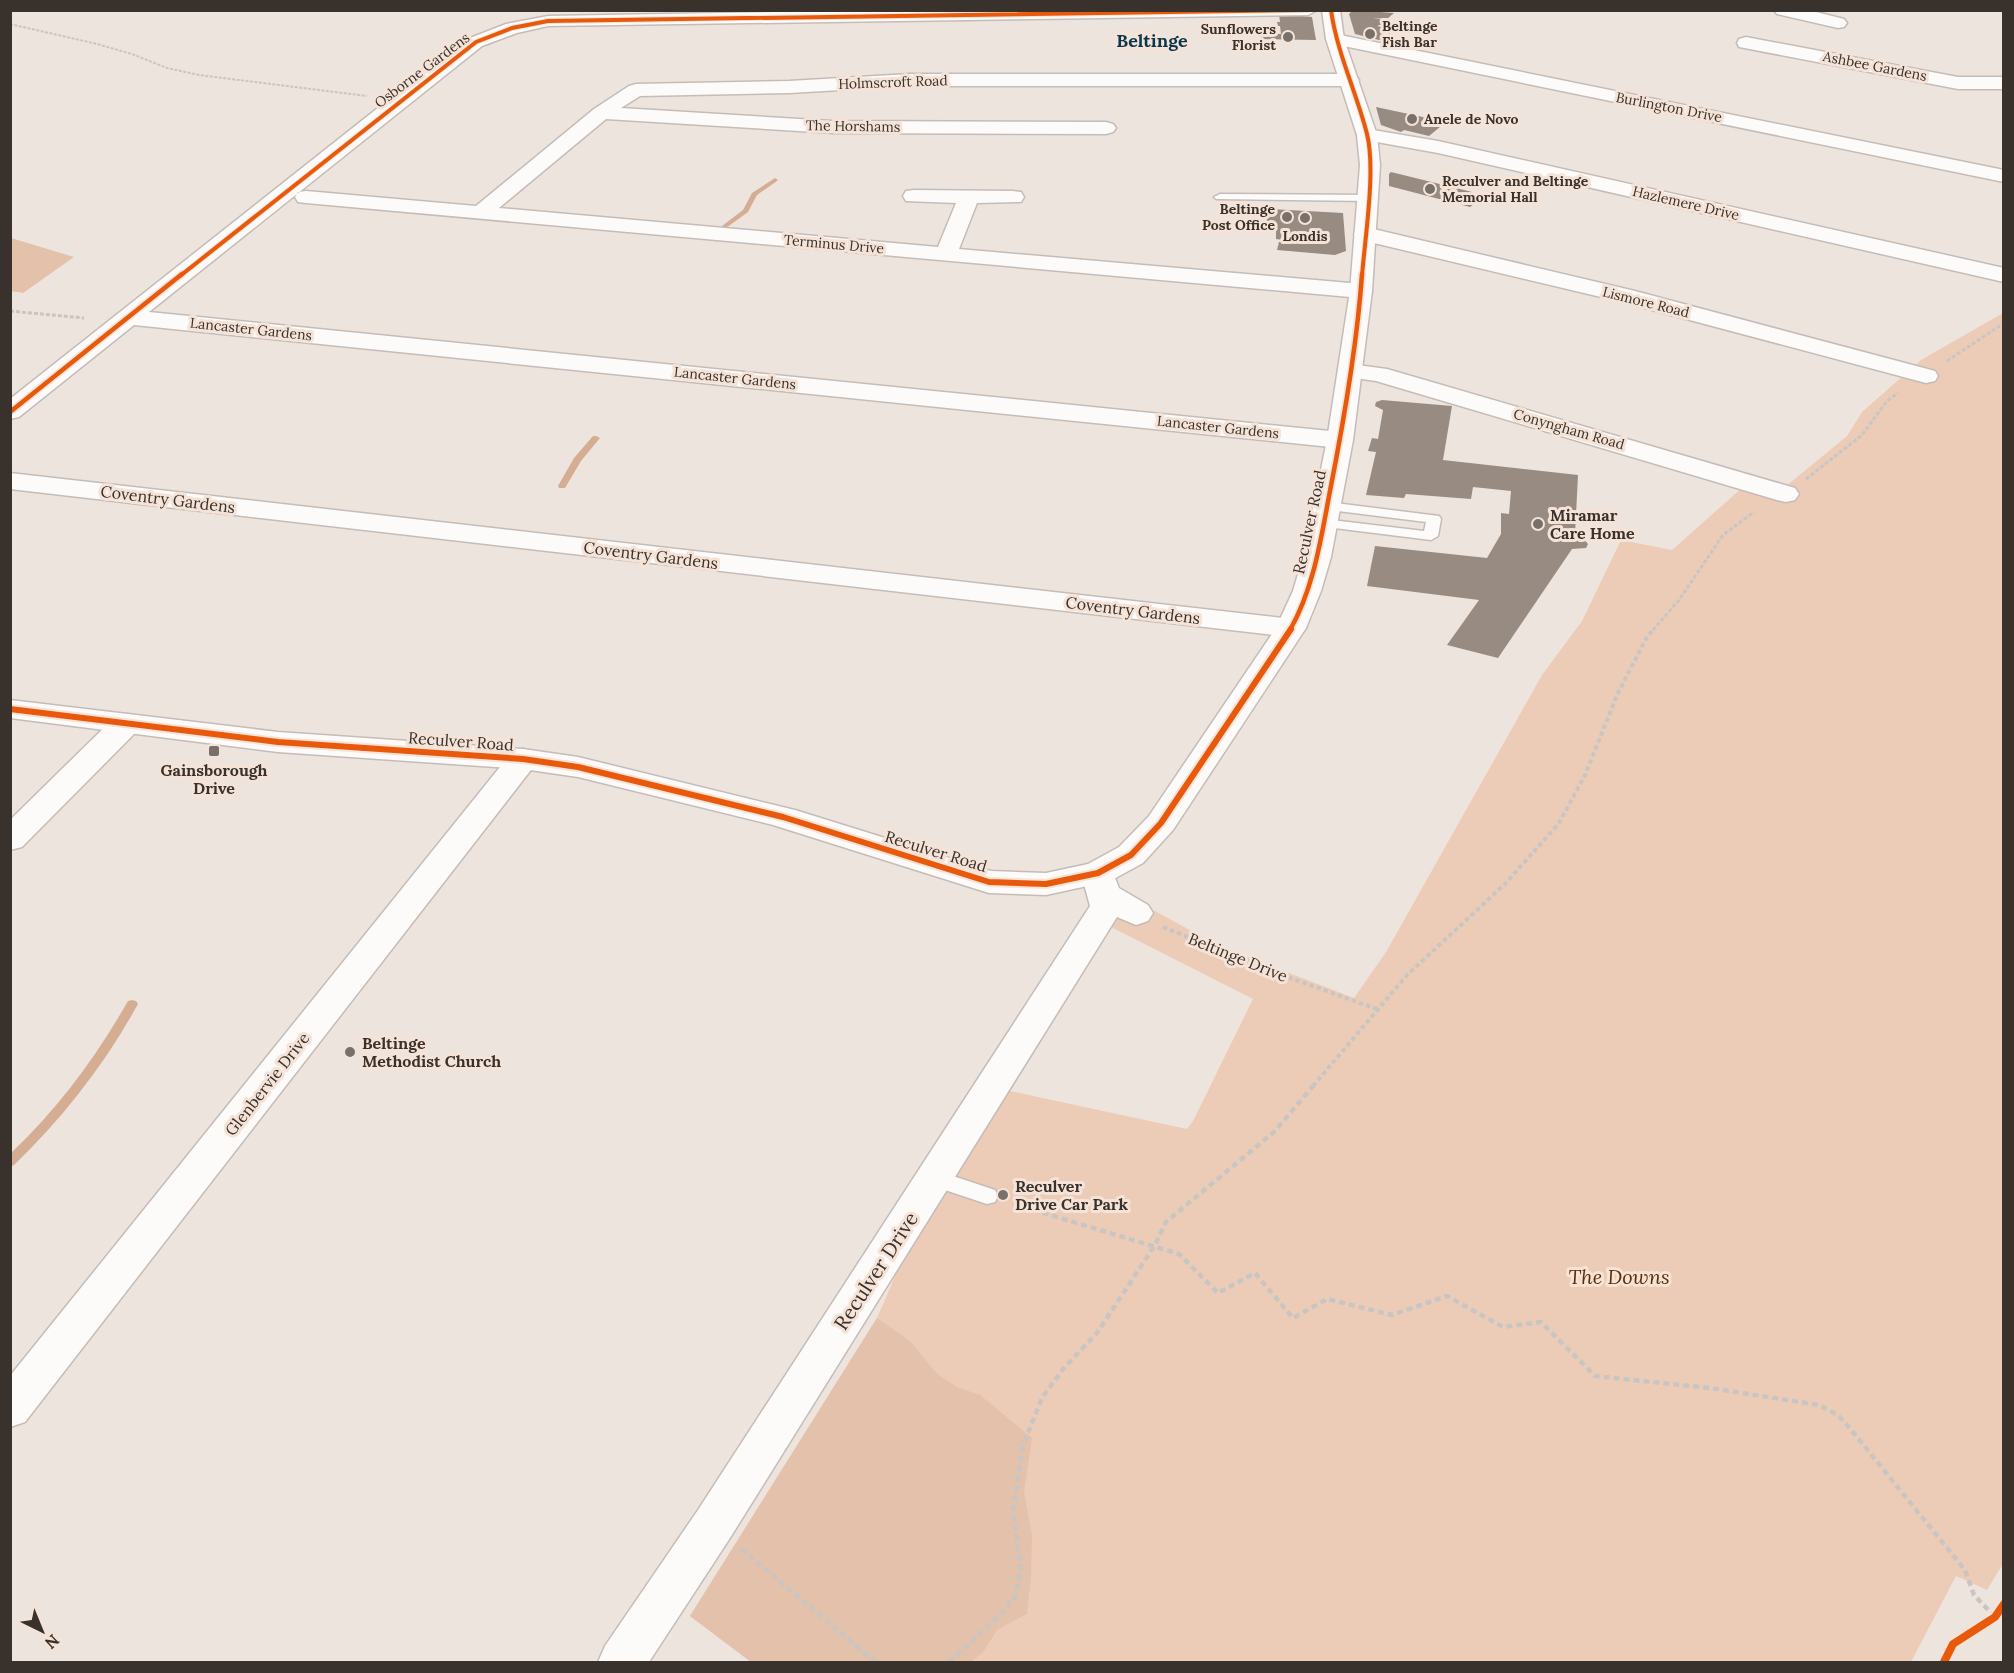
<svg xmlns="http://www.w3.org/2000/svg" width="2014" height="1673" font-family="Lora,serif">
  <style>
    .green { fill: #edccb7 }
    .forest { fill: #e3c1ab }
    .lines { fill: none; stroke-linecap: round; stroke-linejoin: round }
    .stream { fill: #d5ad93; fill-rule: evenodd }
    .building { fill: #988b82 }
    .service-casing { stroke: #c4bcb8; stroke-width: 3 }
    .minor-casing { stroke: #c4bcb8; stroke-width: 3 }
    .tertiary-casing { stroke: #c4bcb8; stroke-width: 3 }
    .path-far3 { stroke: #c8c5c3; stroke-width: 2; stroke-dasharray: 3 1.5; stroke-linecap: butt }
    .path-far2 { stroke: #c8c5c3; stroke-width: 3; stroke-dasharray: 4 2; stroke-linecap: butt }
    .path-far1 { stroke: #c8c5c3; stroke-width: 4; stroke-dasharray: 4.5 3; stroke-linecap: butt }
    .path { stroke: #c8c5c3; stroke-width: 4.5; stroke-dasharray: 6 4; stroke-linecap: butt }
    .service { fill: #fcfbfa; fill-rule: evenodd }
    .minor { fill: #fcfbfa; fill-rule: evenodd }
    .tertiary { fill: #fcfbfa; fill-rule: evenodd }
    .cycleway-far3-casing { stroke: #f5e3d7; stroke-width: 6 }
    .cycleway-far2-casing { stroke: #f5e3d7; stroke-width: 8 }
    .cycleway-far1-casing { stroke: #f5e3d7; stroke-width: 10 }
    .cycleway-casing { stroke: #f5e3d7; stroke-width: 11 }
    .cycleway-far3 { stroke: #e8590c; stroke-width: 4 }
    .cycleway-far2 { stroke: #e8590c; stroke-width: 4.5 }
    .cycleway-far1 { stroke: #e8590c; stroke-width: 6 }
    .cycleway { stroke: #e8590c; stroke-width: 8 }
    .poi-dot { fill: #78706a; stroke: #f5e3d7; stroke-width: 2 }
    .labels { text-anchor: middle; stroke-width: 6; stroke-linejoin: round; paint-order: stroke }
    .far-poi-label { font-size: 14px; font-weight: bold; fill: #38312c; stroke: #f5e3d7; text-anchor: start }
    .far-street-label { font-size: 14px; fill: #38312c; stroke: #f5e3d7 }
    .street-label { font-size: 16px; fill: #38312c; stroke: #f5e3d7 }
    .poi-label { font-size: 16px; font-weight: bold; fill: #38312c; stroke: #f5e3d7; text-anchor: start }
    .far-district-label { font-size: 18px; font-weight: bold; fill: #09374c; stroke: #f5e3d7 }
    .near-street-label { font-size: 20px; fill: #38312c; stroke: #f5e3d7 }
    .near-park-label { font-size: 20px; font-style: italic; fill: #5e2d03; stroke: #f5e3d7 }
  </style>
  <rect width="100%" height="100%" fill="#eee4de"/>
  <path class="green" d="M2003 313 2004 1562 1987 1590 1956 1576 1911 1662H751L690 1616 877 1318 902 1260 1005 1090 1187 1129 1193 1121 1253 999 1105 924 1106 919 1141 911H1155L1219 946 1354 998 1386 952 1542 675 1582 621 1621 540 1672 550 1743 487 1774 496 1847 436 1862 412 1921 360Z"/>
  <path class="forest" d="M11 238 74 257 23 293 11 291Z
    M877 1318 910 1341 937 1374 957 1387 980 1395 1032 1438 1024 1492 1032 1535 1031 1578 1027 1614 997 1630 984 1651 971 1662H751L690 1616Z"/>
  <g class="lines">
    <path class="stream" d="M775 178 778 180 777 181 757 195 748 212 726 228H722V226L743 210 752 193Z
      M593 436H596L600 438 581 461 565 488H559L558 486 574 458Z
      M132 1000 136 1001 138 1004C105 1064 63 1118 14 1165L10 1167V1154C58 1109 96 1057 128 1001Z"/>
  </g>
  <path class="building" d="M1353 10 1394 13 1387 19 1373 18 1390 21 1377 26 1395 30 1384 38 1389 39 1379 40 1355 34 1349 14Z
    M1279 14 1312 17 1316 40 1261 39 1260 33 1281 34 1280 26H1278L1277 22H1280Z
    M1376 107 1446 122 1429 136 1404 130 1401 132 1381 125Z
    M1391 172 1472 192 1474 204 1470 207 1389 186V174Z
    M1269 209 1343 213 1346 251 1335 255 1277 250 1279 242H1283V240L1276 239V224L1266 223Z
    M1382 400 1452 406 1443 460 1578 475 1575 535 1582 537 1588 544 1586 548 1572 549 1498 658 1447 645 1479 600 1367 586 1375 546 1487 558 1501 534V513L1509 514 1511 491 1473 487 1471 499 1406 494 1404 498 1366 495 1376 452 1368 451 1372 438 1378 439 1383 410 1375 406 1376 402Z"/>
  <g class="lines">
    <defs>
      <path id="service" d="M1220 194 1369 195 1375 198 1369 201 1216 199 1214 197Z
        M1327 502 1439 516 1441 519 1438 536 1431 540 1318 526 1316 523 1318 520 1323 519 1424 531 1426 522 1322 509 1320 506 1322 503Z
        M935 1170 995 1190 998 1196 995 1202 987 1204 927 1184 924 1178 927 1172Z"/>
      <path id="minor" d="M902 10H1317L1308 15 548 26 517 33 482 46 149 312 1340 432 1349 435 1353 440 1349 445 1340 448 134 325 19 417 10 419V399L393 96 470 38 506 24 548 16Z
        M1774 10H1808L1844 19 1847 23 1844 27 1838 28 1777 14Z
        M1335 34 2004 170V182L1329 43 1326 39 1329 35Z
        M1746 37 1958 77H2004V89H1958L1739 47 1737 43 1739 39Z
        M910 74H1349L1356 76 1359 80 1356 84 1349 86H910L789 93 640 96 621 108 832 121 1106 122 1113 124 1116 128 1113 132 1106 134 832 133 606 119 499 208 938 247 956 203 906 201 903 196 906 191 914 190 1013 191 1021 192 1024 197 1021 202 977 203 959 249 1361 284 1369 286 1372 291 1369 296 1361 298 306 203 298 202 295 197 298 192 306 191 476 206 594 109 629 86 636 84 789 81Z
        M1367 129 1438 141 2004 268V282L1438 153 1360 139 1357 135 1360 131Z
        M1365 227 1635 291 1935 371 1938 376 1935 381 1926 383 1622 302 1357 239 1354 234 1357 229Z
        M1350 364 1387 369 1795 488 1799 494 1795 500 1786 502 1777 500 1376 381 1341 376 1338 371 1341 366Z
        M10 473 1291 619 1301 622 1306 628 1301 634 1291 637 10 489Z
        M127 714 138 716 142 723 138 730 22 847 10 850V820L116 716Z
        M523 749 534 752 539 759 534 766 25 1422 10 1427V1376L512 752Z
        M1098 862 1110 865 1119 888 1148 905 1153 913 1148 921 1136 925 1117 917 730 1538 649 1662H598L605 1646 698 1510 1090 906 1081 873 1086 865Z"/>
      <path id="tertiary" d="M1322 10H1340L1344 39 1377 135 1380 165 1372 291 1353 440 1331 557 1321 591 1306 628 1173 830 1143 863 1110 881 1046 895 989 893 773 825 578 777 523 769 278 752 10 718V700L278 732 523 749 578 757 795 810 991 871 1046 873 1088 864 1119 847 1149 816 1276 628 1293 591 1303 557 1327 440 1350 291 1360 165 1357 135 1326 39Z"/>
    </defs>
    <use href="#service" class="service-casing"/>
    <use href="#minor" class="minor-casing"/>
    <use href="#tertiary" class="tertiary-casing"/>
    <path class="path-far3" d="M10 24 97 44 132 54 167 68 199 75 367 96"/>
    <path class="path-far2" d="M10 311 84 318
      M1947 361 2004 323
      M1806 479 1862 435 1887 401 1898 393
      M1653 630 1679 600 1723 535 1754 512"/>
    <path class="path-far1" d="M1163 927 1290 978 1377 1009
      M1313 1086 1407 975 1505 884 1559 823 1585 775 1618 693 1647 637 1654 629"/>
    <path class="path" d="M1014 1204 1179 1254 1218 1293 1255 1273 1293 1318 1327 1299 1392 1315 1447 1296 1503 1327 1541 1322 1595 1376 1710 1388 1819 1405 1838 1415 1848 1426 1965 1570 1974 1595 1995 1617
      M741 1549 876 1662
      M949 1662 1000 1615 1015 1597 1021 1568 1013 1511 1023 1445 1042 1398 1063 1369 1097 1333 1155 1245 1166 1222 1274 1132 1314 1085"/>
    <use href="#service" class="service"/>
    <use href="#minor" class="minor"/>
    <use href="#tertiary" class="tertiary"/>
    <defs>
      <path id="cycleway-far3" d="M1331 10C1337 53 1356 91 1367 134 1376 170 1365 237 1362 276
        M180 276 476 42 512 28 548 21 1308 10"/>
      <path id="cycleway-far2" d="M10 412 182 274
        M1290 630C1314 588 1321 538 1330 491 1344 420 1357 347 1362 274"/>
      <path id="cycleway-far1" d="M10 709 278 742 523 759 578 767 783 817 989 882 1046 884 1098 873 1131 855 1161 823 1291 629"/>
      <path id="cycleway" d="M1944 1662 1953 1644 1995 1617 2004 1604"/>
    </defs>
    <use href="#cycleway-far3" class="cycleway-far3-casing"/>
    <use href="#cycleway-far2" class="cycleway-far2-casing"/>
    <use href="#cycleway-far1" class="cycleway-far1-casing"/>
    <use href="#cycleway" class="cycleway-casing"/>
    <use href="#cycleway-far3" class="cycleway-far3"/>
    <use href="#cycleway-far2" class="cycleway-far2"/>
    <use href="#cycleway-far1" class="cycleway-far1"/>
    <use href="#cycleway" class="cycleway"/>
  </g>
  <g class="poi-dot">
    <circle cx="1370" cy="34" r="6"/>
    <circle cx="1288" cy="37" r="6"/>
    <circle cx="1412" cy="119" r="6"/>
    <circle cx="1430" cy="189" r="6"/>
    <circle cx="1287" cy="217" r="6"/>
    <circle cx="1305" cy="218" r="6"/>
    <circle cx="1538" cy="524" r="6"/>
    <rect x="208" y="745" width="12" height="12" rx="3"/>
    <circle cx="350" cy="1052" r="6"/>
    <circle cx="1003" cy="1195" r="6"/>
  </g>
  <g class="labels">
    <g class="far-poi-label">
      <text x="1382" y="31">Beltinge<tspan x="1382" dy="16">Fish Bar</tspan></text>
      <text x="1276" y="34" text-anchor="end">Sunflowers<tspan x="1276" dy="16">Florist</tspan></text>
      <text x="1424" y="124">Anele de Novo</text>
      <text x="1442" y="186">Reculver and Beltinge<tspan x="1442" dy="16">Memorial Hall</tspan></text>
      <text x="1275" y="214" text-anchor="end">Beltinge<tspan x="1275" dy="16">Post Office</tspan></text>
      <text x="1305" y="241" text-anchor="middle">Londis</text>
    </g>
    <g class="far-street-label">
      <text transform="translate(1875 66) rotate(11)" y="5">Ashbee Gardens</text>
      <text transform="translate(422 70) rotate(-37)" y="5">Osborne Gardens</text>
      <text transform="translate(893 82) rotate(-2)" y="5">Holmscroft Road</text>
      <text transform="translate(1669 107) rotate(11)" y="5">Burlington Drive</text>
      <text transform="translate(853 126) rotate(1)" y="5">The Horshams</text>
      <text transform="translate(1686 203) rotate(13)" y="5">Hazlemere Drive</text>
      <text transform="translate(834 244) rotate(5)" y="5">Terminus Drive</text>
      <text transform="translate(1646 302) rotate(14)" y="5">Lismore Road</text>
      <text transform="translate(251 329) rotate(6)" y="5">Lancaster Gardens</text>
      <text transform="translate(735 378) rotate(6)" y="5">Lancaster Gardens</text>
      <text transform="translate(1218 427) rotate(6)" y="5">Lancaster Gardens</text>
      <text transform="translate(1569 429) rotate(16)" y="5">Conyngham Road</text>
    </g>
    <g class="street-label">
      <text transform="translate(168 499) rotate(7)" y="6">Coventry Gardens</text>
      <text transform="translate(1309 522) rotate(-78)" y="6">Reculver Road</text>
      <text transform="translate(651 555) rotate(7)" y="6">Coventry Gardens</text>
      <text transform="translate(1133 610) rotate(7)" y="6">Coventry Gardens</text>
      <text transform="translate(461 741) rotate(4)" y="6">Reculver Road</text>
      <text transform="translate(936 851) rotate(17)" y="6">Reculver Road</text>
      <text transform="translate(1238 957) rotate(22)" y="6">Beltinge Drive</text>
      <text transform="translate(267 1084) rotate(-52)" y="6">Glenbervie Drive</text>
    </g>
    <g class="poi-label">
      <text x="1550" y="521">Miramar<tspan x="1550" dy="18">Care Home</tspan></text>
      <text x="214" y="776" text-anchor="middle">Gainsborough<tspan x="214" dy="18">Drive</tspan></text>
      <text x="362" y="1049">Beltinge<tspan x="362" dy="18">Methodist Church</tspan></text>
      <text x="1015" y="1192">Reculver<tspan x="1015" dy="18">Drive Car Park</tspan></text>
    </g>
    <g class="far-district-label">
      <text x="1152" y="47">Beltinge</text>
    </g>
    <g class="near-street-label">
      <text transform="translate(876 1271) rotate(-57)" y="7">Reculver Drive</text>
    </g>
    <g class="near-park-label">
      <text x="1619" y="1284">The Downs</text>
    </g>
  </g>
  <rect width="2014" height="1673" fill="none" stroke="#38312c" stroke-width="24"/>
  <g transform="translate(42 1631) rotate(137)" stroke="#f5e3d7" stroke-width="4.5" paint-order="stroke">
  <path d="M0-4.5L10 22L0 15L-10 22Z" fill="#38312c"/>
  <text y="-9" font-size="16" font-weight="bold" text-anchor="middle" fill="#38312c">N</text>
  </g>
</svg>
